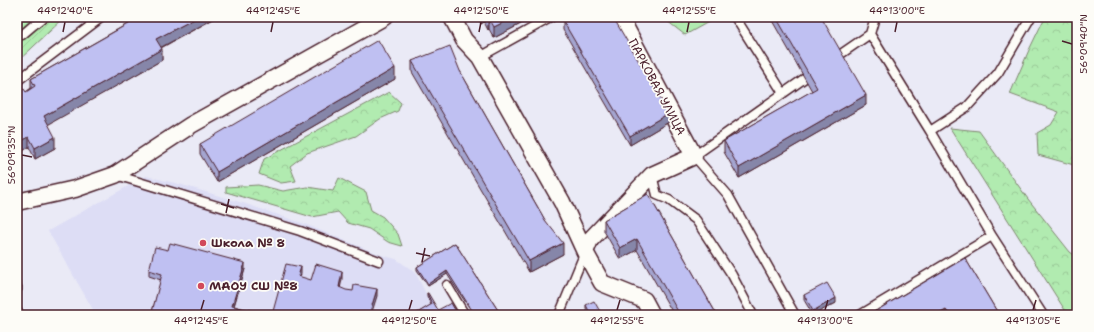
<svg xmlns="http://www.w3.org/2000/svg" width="1094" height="332" font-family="'Shantell Sans',sans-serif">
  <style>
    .built { fill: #ddddf5 }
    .forest { fill: url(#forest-crowns); stroke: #7e856e }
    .garden { fill: url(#garden-furrows); stroke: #7e856e }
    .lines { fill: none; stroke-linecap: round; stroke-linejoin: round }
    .service-casing { stroke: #4a1f2b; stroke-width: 11 }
    .minor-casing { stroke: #4a1f2b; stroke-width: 19 }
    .service { stroke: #fdfcf7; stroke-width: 8 }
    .minor { stroke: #fdfcf7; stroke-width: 16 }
    .wall { fill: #a4a5d0; stroke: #4a1f2b }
    .shaded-wall { fill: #8686a9; stroke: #4a1f2b }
    .building { fill: #bfc0f2; stroke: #4a1f2b }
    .ticks { fill: none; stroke: #4a1f2b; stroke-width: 1.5 }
    .poi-dot { fill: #d1495b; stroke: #fdfcf7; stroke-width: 1.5 }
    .labels { text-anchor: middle; stroke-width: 3.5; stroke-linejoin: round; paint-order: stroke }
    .street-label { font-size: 12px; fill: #4a1f2b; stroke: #fdfcf7 }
    .poi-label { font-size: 12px; font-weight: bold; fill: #4a1f2b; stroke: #fdfcf7; text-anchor: start }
    .neatline { fill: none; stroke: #4a1f2b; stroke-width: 1.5 }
    .ticks-label { font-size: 10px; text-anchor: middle; fill: #4a1f2b }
  </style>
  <defs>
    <pattern id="forest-crowns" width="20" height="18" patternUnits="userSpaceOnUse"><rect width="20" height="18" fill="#b1ebb0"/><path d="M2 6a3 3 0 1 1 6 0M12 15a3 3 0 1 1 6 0" fill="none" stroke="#9ac998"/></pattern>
    <pattern id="garden-furrows" width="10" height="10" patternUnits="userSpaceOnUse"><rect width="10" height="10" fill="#b1ebb0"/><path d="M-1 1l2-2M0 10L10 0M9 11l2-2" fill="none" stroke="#9ac998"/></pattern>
  </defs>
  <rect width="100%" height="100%" fill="#eaeaf6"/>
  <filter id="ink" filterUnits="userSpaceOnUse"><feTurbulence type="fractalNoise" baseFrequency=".025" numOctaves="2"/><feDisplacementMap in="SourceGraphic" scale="8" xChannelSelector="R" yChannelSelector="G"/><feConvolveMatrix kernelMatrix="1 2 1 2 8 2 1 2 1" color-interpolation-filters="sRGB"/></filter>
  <g filter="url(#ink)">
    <path class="built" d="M146 176 179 184 243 203 302 223 381 255 396 259 415 272 432 306 418 315H96L48 231Z"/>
    <path class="forest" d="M662 17H713L714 19 685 35Z
      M1045 17H1077V167L1074 165 1038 155 1037 133 1051 125 1059 112 1010 94 1029 50Z
      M389 92 401 103 398 111 380 119 356 136 307 153 290 166 296 181 281 183 259 174 264 159Z
      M950 128 979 131 1028 199 1070 252 1077 257V315H1068Z
      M339 178 366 192 371 210 383 217 398 234 402 246 388 242 369 229 348 223 338 212 312 217 226 192V187L258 185 283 191 307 187 333 191Z"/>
    <path class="garden" d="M17 17H65L17 62Z"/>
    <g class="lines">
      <defs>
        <path id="service" d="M735 17 783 93
          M17 34 22 35 43 17
          M870 34 930 131
          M838 56 870 34 875 17
          M480 57 552 17
          M17 81 102 17
          M116 175 300 231 379 261
          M652 175 657 195 669 200 696 220 732 275 753 315
          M992 236 930 131 967 107 998 73 1031 17
          M447 285 465 315
          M559 315 585 252
          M795 315 728 195 694 156 805 78
          M860 315 992 236 1043 315"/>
        <path id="minor" d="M452 17 464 40 480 57 562 202 585 252 602 283 644 300 652 315
          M17 202 75 189 115 175 191 125 384 17
          M585 252 590 240 652 175 694 156 620 17"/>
      </defs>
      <use href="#service" class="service-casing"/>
      <use href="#minor" class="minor-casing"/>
      <use href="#service" class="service"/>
      <use href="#minor" class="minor"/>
    </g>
    <path class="wall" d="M135 17H217L161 48 162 60 48 124 55 148 35 159 29 147 21 152 17 144V94L26 92 31 88V79L136 19Z
      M478 17H534L494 38 489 29 488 30 484 22 481 24Z
      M770 17H821L866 105 739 178 724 152V141L812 91Z
      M563 21 669 122 630 145 563 30Z
      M412 61 460 71 545 220 563 254 529 272 412 72Z
      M395 79 217 182 200 154V144Z
      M648 194 717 315H674L637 250 620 259 604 231V220Z
      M455 243 501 315H474L447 274 428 286 417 270V267Z
      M965 258 999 315H869Z
      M245 269 234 306 268 315H152V312L161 280 149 276V270Z
      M427 293 438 310 414 315 431 305 427 296Z
      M804 295 836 303 813 315 804 300Z
      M586 305 602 315H589L586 308Z"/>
    <path class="shaded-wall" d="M198 17H217L156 50V39Z
      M481 17H484V22L481 24Z
      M514 17H534L494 38V27Z
      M489 18V29L488 30V19Z
      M162 49V60L44 127V116Z
      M395 68V79L217 182V172Z
      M866 95V105L739 178V168Z
      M669 113V122L630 145V136Z
      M29 137V147L21 152V141Z
      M55 137V148L35 159V148Z
      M637 239V250L620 259V248Z
      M563 243V254L529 272V261Z
      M245 263V269L232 312V306Z
      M301 267V274L298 283V276Z
      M447 271V274L428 286V284Z
      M342 272V279L339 294V287Z
      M22 286V291L17 295V291Z
      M377 289V296L371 315H369Z
      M836 298V303L813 315V311Z
      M946 310V315H937Z"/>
    <path class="building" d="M140 17H198L156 39 162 49 44 116 55 137 35 148 29 137 21 141 17 134V94L24 89 26 92 35 86 31 79Z
      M487 17H514L494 27 489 18 488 19Z
      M570 17H613L669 113 630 136 563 21Z
      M776 17H821L866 95 739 168 724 141 817 88Z
      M378 40 395 68 217 172 200 144Z
      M450 46 460 71 545 220 563 243 529 261 412 61Z
      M648 194 717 315H680L637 239 620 248 604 220Z
      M170 243 245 263 232 306 268 315H187L177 313 175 315H162L152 312 162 274 149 270 155 247 168 250Z
      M455 243 501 315H475L447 271 428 284 417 267Z
      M965 258 999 315H950L946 310 937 315H869Z
      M286 264 301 267 298 276 311 280 316 264 342 272 339 287 346 290 353 291 354 285 377 289 369 315H272Z
      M17 277 22 286 17 291Z
      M827 283 836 298 813 311 804 295Z
      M427 293H428L438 310 451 303 458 315H414L432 304Z
      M17 300 25 315H17Z
      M594 301 602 315H591L586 305Z"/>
  </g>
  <path class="ticks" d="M63 32 65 22M271 32 273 22M479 32 481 22M687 32 689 22M895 32 897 22M1062 41 1072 44M22 155 32 157M221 204 234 208M226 213 229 199M416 253 430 256M422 262 425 248M201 310 204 300M409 310 412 300M617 310 620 300M825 310 828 300M1033 310 1036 300"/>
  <g class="poi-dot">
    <circle cx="203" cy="243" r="4"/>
    <circle cx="201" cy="286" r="4"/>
  </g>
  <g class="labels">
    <g class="street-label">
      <text transform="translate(657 87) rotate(62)" y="4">ПАРКОВАЯ УЛИЦА</text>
    </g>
    <g class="poi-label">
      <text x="211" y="247">Школа № 8</text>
      <text x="209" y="290">МАОУ СШ №8</text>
    </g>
  </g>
  <rect width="1094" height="332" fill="none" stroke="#fdfcf7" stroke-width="44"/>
  <rect x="22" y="22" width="1050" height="288" class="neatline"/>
  <g class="ticks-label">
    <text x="65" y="14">44°12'40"E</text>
    <text x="273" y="14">44°12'45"E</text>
    <text x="481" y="14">44°12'50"E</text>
    <text x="689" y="14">44°12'55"E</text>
    <text x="897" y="14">44°13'00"E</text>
    <text transform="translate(1083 44) rotate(-90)" y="4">56°09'40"N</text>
    <text transform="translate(11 155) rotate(-90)" y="4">56°09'35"N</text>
    <text x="201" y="324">44°12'45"E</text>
    <text x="409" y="324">44°12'50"E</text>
    <text x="617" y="324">44°12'55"E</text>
    <text x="825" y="324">44°13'00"E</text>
    <text x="1033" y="324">44°13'05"E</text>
  </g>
</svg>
